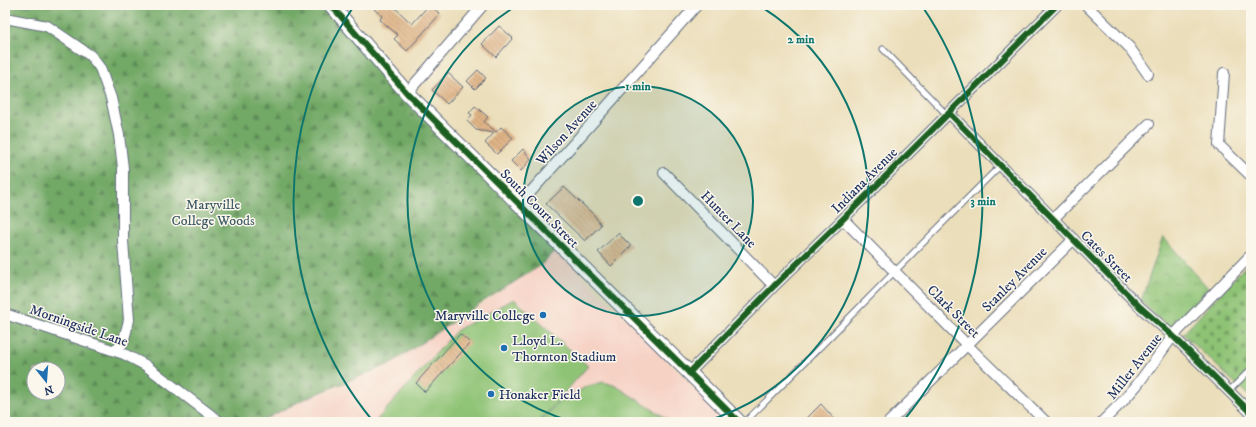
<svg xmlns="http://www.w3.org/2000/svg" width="1256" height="427" font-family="'IM FELL DW Pica',serif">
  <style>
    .built { fill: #f6d2c5 }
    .green { fill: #8ec375; stroke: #54796a }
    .forest { fill: url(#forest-firs); stroke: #466c62; fill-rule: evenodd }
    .cemetery { fill: url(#cemetery-stones); stroke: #54796a }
    .park { fill: url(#park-crowns); stroke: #54796a }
    .building { fill: url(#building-back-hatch) }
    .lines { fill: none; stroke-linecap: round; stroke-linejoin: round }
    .lane-casing { stroke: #646c7e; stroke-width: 7 }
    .street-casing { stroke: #646c7e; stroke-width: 12 }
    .secondary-casing { stroke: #646c7e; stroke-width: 16 }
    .lane { stroke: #fff; stroke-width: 5 }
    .street { stroke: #fff; stroke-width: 10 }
    .secondary { stroke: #fff; stroke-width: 14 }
    .cycleway-casing { stroke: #fbf7ec; stroke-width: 8 }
    .cycleway { stroke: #1b5e20; stroke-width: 6 }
    .ring { fill: none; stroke: #0f766e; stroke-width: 2 }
    .poi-dot { fill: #1f6fb2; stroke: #fbf7ec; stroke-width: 1.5 }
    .labels { text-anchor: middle; stroke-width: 3; stroke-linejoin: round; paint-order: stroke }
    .street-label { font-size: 14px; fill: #1b2f5e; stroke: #fbf7ec }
    .park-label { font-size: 14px; fill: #3e5b65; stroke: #fbf7ec }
    .poi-label { font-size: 14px; fill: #1b2f5e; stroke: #fbf7ec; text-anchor: start }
    .centre { fill: #0f766e; stroke: #fbf7ec; stroke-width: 2 }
    .ring-label { font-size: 12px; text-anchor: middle; font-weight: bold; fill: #0f766e; stroke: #fbf7ec; stroke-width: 3; stroke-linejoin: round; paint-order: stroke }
  </style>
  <defs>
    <pattern id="forest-firs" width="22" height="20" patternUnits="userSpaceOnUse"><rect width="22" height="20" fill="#72a966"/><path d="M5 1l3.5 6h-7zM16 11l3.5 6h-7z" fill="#5d8a57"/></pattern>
    <pattern id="cemetery-stones" width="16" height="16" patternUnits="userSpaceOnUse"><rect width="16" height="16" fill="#8ec375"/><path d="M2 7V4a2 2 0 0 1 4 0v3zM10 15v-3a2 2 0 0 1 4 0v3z" fill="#739f63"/></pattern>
    <pattern id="park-crowns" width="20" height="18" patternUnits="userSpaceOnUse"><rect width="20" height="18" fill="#8ec375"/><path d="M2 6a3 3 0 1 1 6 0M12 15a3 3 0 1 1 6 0" fill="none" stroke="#739f63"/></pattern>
    <pattern id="building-back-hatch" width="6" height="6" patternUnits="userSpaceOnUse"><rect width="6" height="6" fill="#dfb385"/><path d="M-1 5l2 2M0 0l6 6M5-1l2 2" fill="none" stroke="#b49270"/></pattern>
  </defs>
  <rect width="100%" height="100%" fill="#fbf7ec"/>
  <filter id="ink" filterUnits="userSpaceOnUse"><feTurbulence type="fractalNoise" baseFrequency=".025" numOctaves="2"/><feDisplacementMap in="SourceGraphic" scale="8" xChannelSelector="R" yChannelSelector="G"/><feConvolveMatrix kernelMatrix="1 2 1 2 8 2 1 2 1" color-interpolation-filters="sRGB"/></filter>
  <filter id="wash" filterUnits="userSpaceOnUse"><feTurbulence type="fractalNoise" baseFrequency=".012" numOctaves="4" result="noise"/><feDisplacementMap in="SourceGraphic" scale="16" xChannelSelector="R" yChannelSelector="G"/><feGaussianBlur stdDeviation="0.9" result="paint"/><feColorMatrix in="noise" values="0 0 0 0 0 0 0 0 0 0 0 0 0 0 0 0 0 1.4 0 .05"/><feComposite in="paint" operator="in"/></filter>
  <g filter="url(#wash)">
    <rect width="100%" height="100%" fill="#ebdeba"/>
    <path class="built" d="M556 249 729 422H260L302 400 390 364 540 266Z"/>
    <path class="green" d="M514 299 588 366 539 422H375L457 330Z
      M604 382 616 386 672 422H540L559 401 588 386Z"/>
    <path class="forest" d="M5 5H322C396 91 475 170 556 249L540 266 479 304 390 364 302 400 260 422H5ZM34 369H58V393H34Z"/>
    <path class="cemetery" d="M1251 260V398L1183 334Z"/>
    <path class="park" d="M1163 237 1208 288 1172 331 1141 301Z"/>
    <g id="blocks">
      <path class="building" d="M378 5H392L412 24 429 5H430L440 14 407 51 394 39 398 35 380 20 382 16 374 9Z
        M499 26 513 38 496 57 482 44Z
        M478 70 486 78 475 89 467 81Z
        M448 73 463 87 447 104 432 90Z
        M475 106 488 117 484 122 496 132 501 127 513 138 497 154 485 143 494 133 476 130 467 121 472 115 469 113Z
        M523 149 531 159 521 171 511 161Z
        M564 187 594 215 601 225 585 241 546 204Z
        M618 233 631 246 611 266 598 252Z
        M460 334 470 343 425 392 416 383Z
        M821 404 837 422H803Z"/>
    </g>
  </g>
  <g filter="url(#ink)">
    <use href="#blocks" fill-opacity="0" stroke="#646c7e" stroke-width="1"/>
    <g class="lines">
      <defs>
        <path id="lane" d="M883 49 947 115
          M1229 391 1251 369
          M745 422C831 337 915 250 1001 165"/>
        <path id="street" d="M1086 5 1129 47 1148 74
          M5 18 47 26 91 56 100 68 111 98 119 135 123 168V241L129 320 123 343 115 350
          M1224 73 1219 145 1251 176
          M407 93 483 5
          M949 113 1140 307 1173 336 1251 413
          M664 173 774 286
          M519 205 697 5
          M843 219 968 346 1046 422
          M1053 219 1149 124
          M5 314 124 354 145 365 220 422
          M689 373 774 286 843 219 1057 5
          M889 422 1073 240
          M1102 422 1123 401 1137 385 1173 336 1251 255"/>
        <path id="secondary" d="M331 5 407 93 739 422"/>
      </defs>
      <use href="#lane" class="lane-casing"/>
      <use href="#street" class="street-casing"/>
      <use href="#secondary" class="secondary-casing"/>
      <use href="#lane" class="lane"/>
      <use href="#street" class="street"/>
      <use href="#secondary" class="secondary"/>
      <defs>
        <path id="cycleway" d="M331 5 407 93 739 422
          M949 113 1140 307 1173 336 1251 413
          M689 373 774 286 843 219 1057 5"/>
      </defs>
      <use href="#cycleway" class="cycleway-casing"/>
      <use href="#cycleway" class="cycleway"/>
    </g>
  </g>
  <circle cx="638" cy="201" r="115" fill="#0f766e" fill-opacity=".12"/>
  <g class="ring">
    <circle cx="638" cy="201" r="115"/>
    <path d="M573 422A230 230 0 0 1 516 6M760 6A230 230 0 0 1 703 422"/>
    <path d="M372 420A345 345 0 0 1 354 6M922 6A345 345 0 0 1 904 420"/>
  </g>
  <g class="poi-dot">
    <circle cx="543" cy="315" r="4"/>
    <circle cx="504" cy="348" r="4"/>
    <circle cx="491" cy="394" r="4"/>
  </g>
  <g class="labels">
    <g class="street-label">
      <text transform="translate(566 132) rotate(-48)" y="5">Wilson Avenue</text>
      <text transform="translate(864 180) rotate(-45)" y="5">Indiana Avenue</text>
      <text transform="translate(540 208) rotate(45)" y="5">South Court Street</text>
      <text transform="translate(729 219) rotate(46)" y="5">Hunter Lane</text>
      <text transform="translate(1107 256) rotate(45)" y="5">Cates Street</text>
      <text transform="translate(1014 279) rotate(-45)" y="5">Stanley Avenue</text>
      <text transform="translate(954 311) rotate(45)" y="5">Clark Street</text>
      <text transform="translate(79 325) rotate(19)" y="5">Morningside Lane</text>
      <text transform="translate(1134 366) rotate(-52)" y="5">Miller Avenue</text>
    </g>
    <g class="park-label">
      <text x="213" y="209">Maryville<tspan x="213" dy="16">College Woods</tspan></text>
    </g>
    <g class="poi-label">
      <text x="535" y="320" text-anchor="end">Maryville College</text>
      <text x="512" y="345">Lloyd L.<tspan x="512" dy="16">Thornton Stadium</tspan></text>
      <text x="499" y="399">Honaker Field</text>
    </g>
  </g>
  <circle cx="638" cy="201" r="6" class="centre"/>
  <g class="ring-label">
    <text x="801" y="43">2 min</text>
    <text x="638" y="90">1 min</text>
    <text x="983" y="205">3 min</text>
  </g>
  <rect width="1256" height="427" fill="none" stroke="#fbf7ec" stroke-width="20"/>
  <g transform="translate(46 381) rotate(163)"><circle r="19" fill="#fbf7ec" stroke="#a1a7b3"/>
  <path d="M0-3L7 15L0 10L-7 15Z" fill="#1f6fb2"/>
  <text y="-6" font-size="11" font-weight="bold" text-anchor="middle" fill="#1b2f5e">N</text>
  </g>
</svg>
